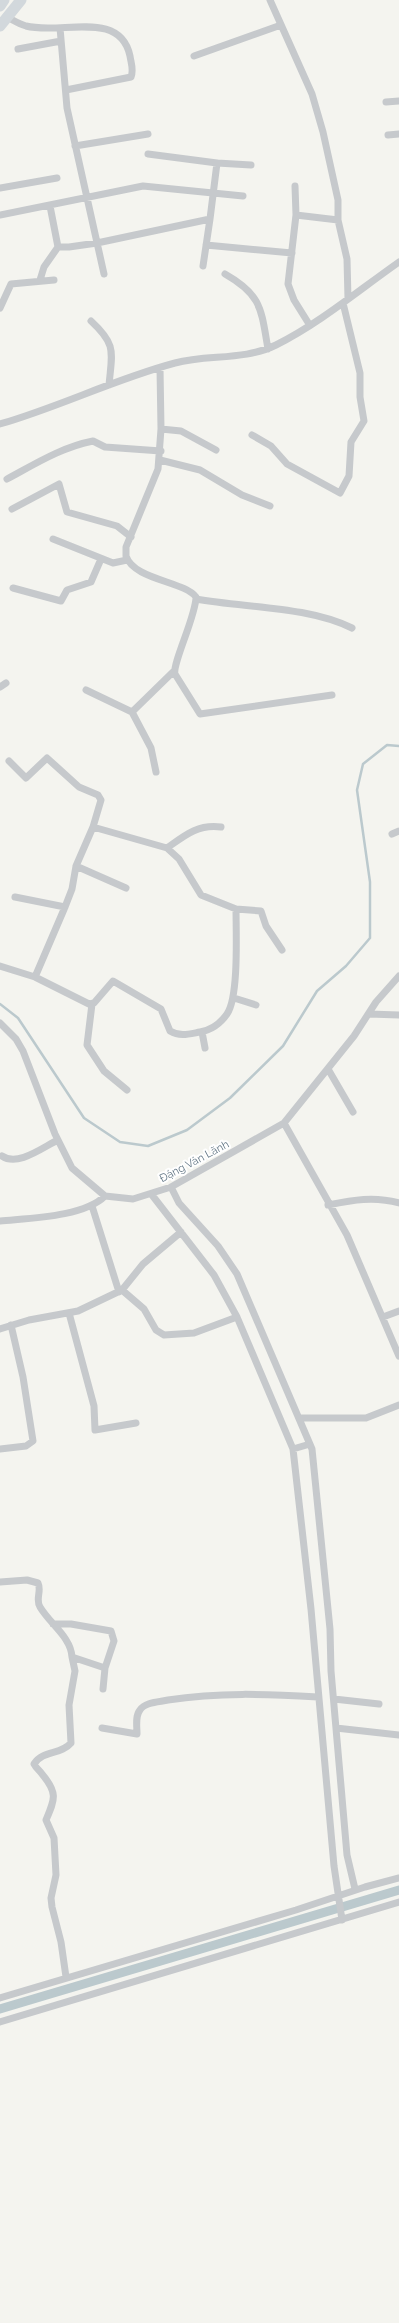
<svg xmlns="http://www.w3.org/2000/svg" width="399" height="2323" font-family="Raleway,sans-serif">
  <style>
    .lines { fill: none; stroke-linecap: round; stroke-linejoin: round }
    .stream { stroke: #bbc9cd; stroke-width: 2.5 }
    .canal { stroke: #bbc9cd; stroke-width: 9 }
    .minor { stroke: #c6c9cc; stroke-width: 7 }
    .trunk { stroke: #d2d8dc; stroke-width: 11 }
    .labels { text-anchor: middle; stroke-width: 4; stroke-linejoin: round; paint-order: stroke }
    .street-label { font-size: 11px; fill: #607483; stroke: #fff }
  </style>
  <rect width="100%" height="100%" fill="#f4f4ef"/>
  <g class="lines">
    <path class="stream" d="M0 1004 18 1018 84 1118 120 1142 148 1146 187 1130 230 1098 283 1046 317 991 346 966 370 938V882L357 790 363 764 387 745 399 746"/>
    <path class="canal" d="M0 2009 399 1890"/>
    <path class="minor" d="M270 0 312 94 323 132 338 200V220L347 259 348 299
      M7 17C13 20 19 24 26 26 61 35 120 9 130 56 131 63 134 70 131 77L66 90
      M60 28 67 108 104 274
      M18 49 61 41
      M194 56 281 25
      M386 102 399 101
      M388 135 399 134
      M75 146 148 134
      M148 154 217 163
      M295 186 296 215
      M0 188 57 178
      M0 215 143 186 243 196
      M206 245 292 253
      M58 247H69L97 243 210 219 217 163 251 165
      M203 266 210 219
      M225 274C262 295 261 309 268 349
      M40 280 44 267 58 247 50 206
      M0 308 11 284 54 280
      M91 321C117 345 112 352 109 385
      M309 324 294 300 288 284 296 215 338 220
      M160 368 161 429 158 469 126 547V556C134 580 184 581 196 597 196 616 172 664 175 674L200 714 332 695
      M0 424C59 407 115 379 175 363 208 354 244 361 276 345 320 323 359 290 399 262
      M161 429 181 431 216 450
      M252 435 271 446 287 464 340 493 349 476 351 442 364 421 360 397V373L343 303
      M160 460 200 470 242 495 270 506
      M7 479C35 464 62 447 93 441L105 447 161 451
      M12 509 59 484 67 512 117 526 131 537
      M53 539 113 563 127 560
      M13 588 61 601 67 590 91 582 101 559
      M196 599C246 608 307 606 352 628
      M0 687 6 683
      M86 690 132 712 174 671
      M132 712 151 748 156 772
      M9 761 26 778 47 758 79 787 98 795 101 800 93 827 76 866 72 889 65 907 35 977
      M93 827 167 848 179 859 201 895 236 909 261 911 266 926 282 950
      M392 834 399 831
      M167 848C185 835 198 824 221 827
      M76 866 126 888
      M15 897 65 907
      M0 966 35 977 89 1004 94 1003 113 981 161 1009 170 1031C180 1037 189 1034 200 1032 212 1030 220 1024 227 1014 239 997 236 932 236 909
      M234 998 256 1005
      M92 1004 87 1045 104 1071 127 1090
      M369 1014 399 1015
      M0 1023 16 1039 23 1051 55 1134 72 1168 105 1196 133 1199 171 1187 284 1123 354 1036 376 1002 399 976
      M202 1032 205 1048
      M328 1069 353 1112
      M284 1123 347 1235 399 1356
      M2 1156C18 1167 43 1147 58 1140
      M171 1187 179 1203 218 1246 237 1274 312 1449 330 1629 331 1671 347 1855 355 1889
      M152 1195 214 1275 237 1317 293 1449 311 1609 334 1866 342 1920
      M328 1205C353 1200 374 1196 399 1203
      M92 1206 119 1292
      M0 1221C29 1218 84 1217 105 1196
      M122 1290 144 1309 156 1330 164 1335 194 1333 237 1317
      M69 1313 94 1406 95 1430 136 1423
      M383 1317 399 1311
      M0 1329 29 1320 78 1311 122 1290 143 1264 181 1232
      M300 1418H366L399 1405
      M0 1449 26 1446 33 1441 23 1377 11 1325
      M293 1449 310 1444
      M0 1582 27 1580 38 1583C42 1591 35 1599 40 1607 50 1624 71 1637 72 1657L105 1668
      M53 1624H71L111 1631 114 1641 105 1668 103 1689
      M334 1699 379 1704
      M102 1728 137 1734C137 1726 135 1716 140 1710 145 1702 159 1702 168 1700 219 1692 266 1694 318 1697
      M336 1728 399 1735
      M66 1977 61 1942 52 1907 51 1898 56 1875 54 1838 46 1820C55 1799 58 1793 42 1774 39 1770 36 1768 34 1764 43 1750 61 1755 71 1743L69 1705 75 1671 72 1657
      M0 1998 296 1910 365 1887 399 1878
      M0 2022 399 1902"/>
    <path class="trunk" d="M0 6 4 0
      M0 26 21 0"/>
  </g>
  <g class="labels">
    <g class="street-label">
      <text transform="translate(194 1161) rotate(-28)" y="4">Đặng Văn Lãnh</text>
    </g>
  </g>
</svg>
